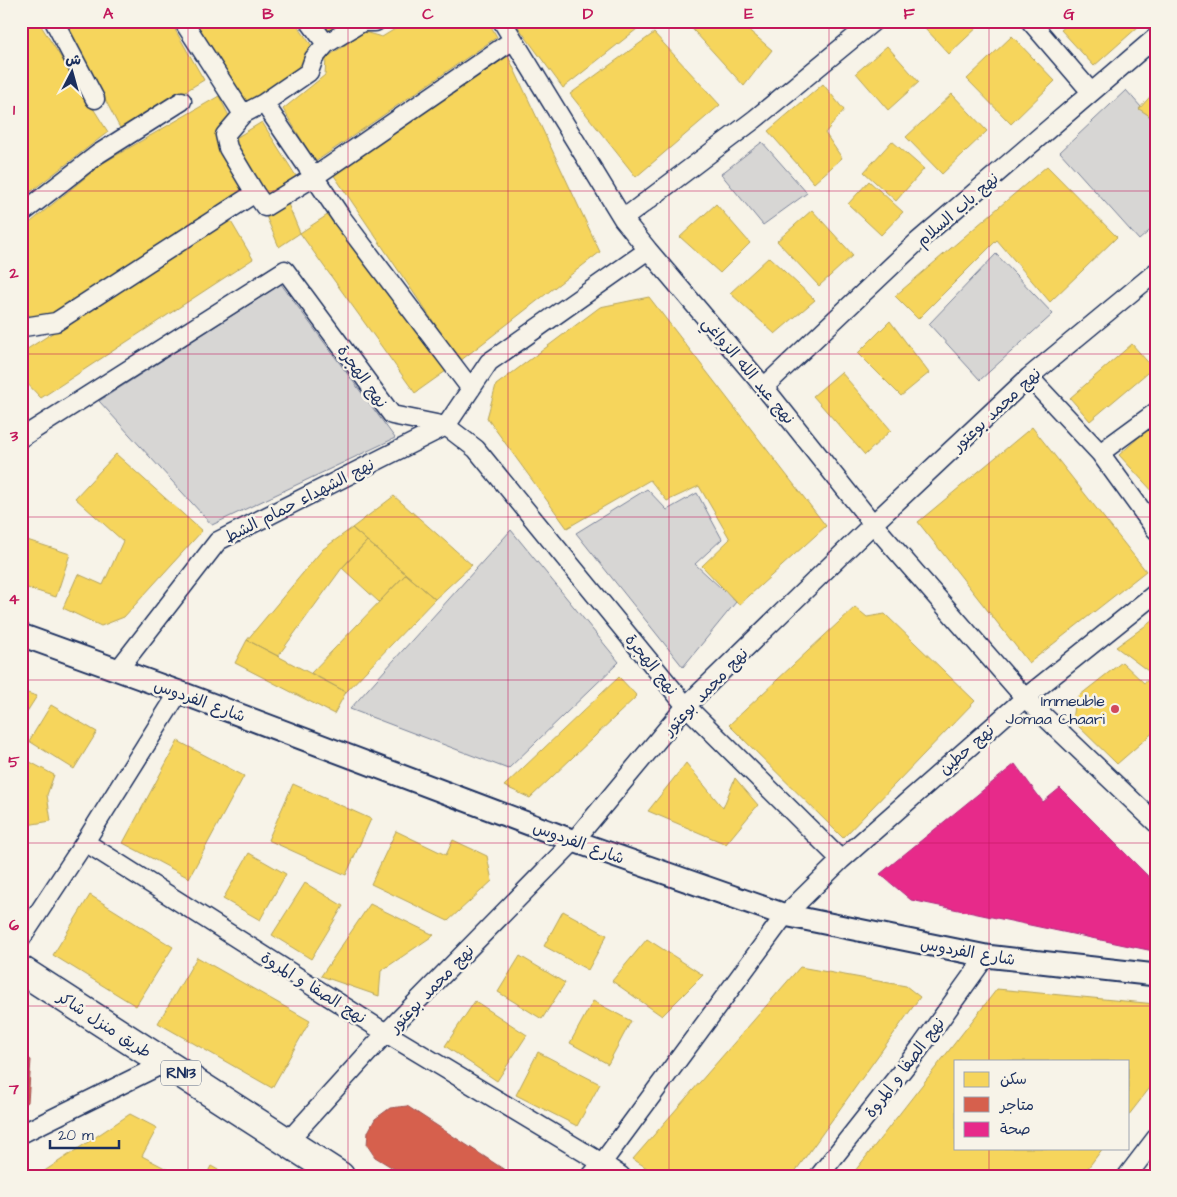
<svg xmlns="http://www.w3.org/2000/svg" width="1177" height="1197" font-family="'Architects Daughter','Playpen Sans Arabic',sans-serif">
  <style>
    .green { fill: #d7d6d4; stroke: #798299 }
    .homes { fill: #f6d55c; stroke: #b4a35d }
    .shops { fill: #d6604d; stroke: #9e5152 }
    .health { fill: #e7298a; stroke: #aa2b7d }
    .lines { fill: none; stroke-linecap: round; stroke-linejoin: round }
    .minor-casing { stroke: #1b2f5e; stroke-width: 21 }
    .tertiary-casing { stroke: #1b2f5e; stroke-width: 25 }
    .primary-casing { stroke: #1b2f5e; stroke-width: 31 }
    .minor { stroke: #f7f3e8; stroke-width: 18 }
    .tertiary { stroke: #f7f3e8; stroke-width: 21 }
    .primary { stroke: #f7f3e8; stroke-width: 28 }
    .grid { fill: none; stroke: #c2185b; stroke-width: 1; stroke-opacity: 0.55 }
    .poi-dot { fill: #d1495b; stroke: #f7f3e8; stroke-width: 2 }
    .labels { text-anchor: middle; stroke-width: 5; stroke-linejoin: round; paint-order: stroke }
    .shield { fill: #f7f3e8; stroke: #5d6a87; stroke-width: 1 }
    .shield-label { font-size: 15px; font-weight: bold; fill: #1b2f5e }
    .street-label { font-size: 16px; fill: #1b2f5e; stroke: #f7f3e8 }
    .poi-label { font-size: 16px; fill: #1b2f5e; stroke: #f7f3e8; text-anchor: end }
    .neatline { fill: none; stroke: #c2185b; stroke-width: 2 }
    .grid-label { font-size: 16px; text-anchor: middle; font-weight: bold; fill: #c2185b }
  </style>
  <rect width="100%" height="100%" fill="#f7f3e8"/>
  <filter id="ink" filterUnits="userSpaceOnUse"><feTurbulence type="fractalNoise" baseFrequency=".02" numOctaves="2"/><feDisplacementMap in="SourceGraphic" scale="10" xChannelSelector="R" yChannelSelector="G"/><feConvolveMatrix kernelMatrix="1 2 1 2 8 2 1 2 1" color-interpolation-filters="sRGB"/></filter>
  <g filter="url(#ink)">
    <path class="green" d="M1126 90 1156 124V225L1139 240 1060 152Z
      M762 142 807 193 763 225 721 174Z
      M996 254 1053 314 980 380 929 324Z
      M281 284 395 438 212 525 99 401Z
      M647 489 667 510 697 493 722 539 695 564 736 602 683 667 576 533Z
      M511 530 619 662 508 769 350 709Z"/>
    <path class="homes" d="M21 21H38L108 132 21 199Z
      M64 21H170L204 80 121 130Z
      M193 21H294L312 46 303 68 244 105Z
      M323 21H346L329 31Z
      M408 21H488L497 37 315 162 283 109 325 75 326 58 364 32 382 37Z
      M519 21H647L563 88 516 24Z
      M685 21H738L772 50 744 86Z
      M932 21H978L981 24 949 54 925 28Z
      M1072 21H1136L1139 26 1094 66 1061 30Z
      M654 33 720 105 636 177 570 94Z
      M1012 36 1055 81 1011 124 967 79Z
      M887 46 919 82 888 110 856 73Z
      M508 56 600 252 460 361 333 174Z
      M823 84 844 110 825 133 842 158 814 183 768 131Z
      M1156 90V120L1139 109Z
      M952 94 987 131 942 174 906 137Z
      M219 96 230 118 219 135 241 190 55 314 31 318 21 305V230L103 163Z
      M262 122 296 176 267 195 234 139Z
      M892 141 924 169 896 201 864 172Z
      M1047 166 1117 237 1050 302 997 240 918 319 895 296Z
      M869 181 903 212 881 235 848 204Z
      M288 204 300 233 279 247 266 216Z
      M716 204 750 243 720 273 680 237Z
      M812 210 853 255 819 286 777 241Z
      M329 214 446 371 415 393 300 233Z
      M230 220 253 259 41 398 21 377V353Z
      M769 257 815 300 775 334 730 293Z
      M649 297 826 526 739 605 702 566 730 539 699 486 667 501 650 480 567 528 487 418 496 385 600 307Z
      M890 321 929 373 901 396 858 353Z
      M1132 344 1153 368 1090 421 1070 398Z
      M841 372 891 430 865 455 813 396Z
      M1156 422V495L1119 455Z
      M1032 427 1146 571 1029 663 918 522Z
      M116 454 202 531 124 617 101 626 63 608 78 574 103 585 123 541 75 498Z
      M394 496 472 565 435 599 352 528Z
      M352 528 367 541 342 568 278 656 247 640 323 549Z
      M21 538 70 554 56 597 21 586Z
      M367 541 406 574 379 602 342 568Z
      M406 574 435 599 346 692 311 673Z
      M855 607 867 617 885 614 975 701 843 838 729 725Z
      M1156 618V671H1148L1116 647Z
      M247 640 346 692 334 714 235 663Z
      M1122 662 1144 683 1156 675V730L1117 764 1072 720 1075 699Z
      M619 677 637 696 530 798 504 786Z
      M21 691 37 696 21 721Z
      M51 705 97 732 74 769 29 741Z
      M178 741 244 776 189 878 123 843Z
      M21 757 54 775 47 795 51 821 21 826Z
      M1156 757V770L1149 764Z
      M686 763 723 808 735 778 758 805 726 844 648 811Z
      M293 784 371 819 346 875 268 840Z
      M396 831 446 855 453 840 487 856 492 881 448 921 371 884Z
      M249 853 286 874 260 920 223 899Z
      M305 883 343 906 311 959 272 935Z
      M90 895 173 947 136 1006 53 955Z
      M370 904 434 935 381 971 379 996 321 976Z
      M563 911 607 935 588 970 544 946Z
      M647 939 703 975 662 1016 612 981Z
      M520 956 565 983 542 1019 498 992Z
      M197 957 310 1021 272 1088 158 1023Z
      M800 967 906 986 920 997 792 1176H659L633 1159Z
      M997 989 1156 1004V1080L1128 1116V1061H956V1148H1103L1082 1176H851Z
      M475 1001 527 1035 497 1081 445 1046Z
      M593 1001 631 1021 608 1064 570 1043Z
      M538 1052 600 1084 577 1126 516 1095Z
      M130 1114 157 1128 142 1156 180 1176H37Z
      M211 1166 229 1176H206Z"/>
    <path class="shops" d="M21 1053 31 1060 28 1102 21 1105Z
      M407 1106 514 1176H406L375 1157 367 1145 368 1132 375 1119 390 1108Z"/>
    <path class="health" d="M1015 764 1043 802 1060 788 1156 884V946L1153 951 911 900 880 874Z"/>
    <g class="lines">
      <defs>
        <path id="minor" d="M54 21 95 99
          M183 21 243 114
          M309 21 326 44
          M502 21 623 219 648 250 764 387 873 524 1025 698 1156 823
          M1030 21 1091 92
          M264 103 342 218 471 389
          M255 193 265 207 314 177 513 40
          M21 214 98 154 182 101
          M623 219 755 119 874 21
          M21 326 24 327 56 322 255 193 228 148 225 135 243 114 264 103 309 72 314 58 326 44 362 22H375L377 21
          M1029 377 1100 453 1156 530
          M764 387 917 242 1156 37
          M21 438 285 270 392 415 446 426 476 449 686 706 841 860
          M1100 453 1156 412
          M118 670 218 541 446 426 489 362 648 250
          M85 842 386 1033 602 1163 621 1176
          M21 939 85 842 179 692
          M21 1134 165 1063
          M287 1142 386 1033 574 841 686 706 873 524 1029 377 1156 272
          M591 1176 602 1163 785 915 841 860 1025 698 1156 593
          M819 1176 920 1048 986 956
          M1127 1176 1156 1138"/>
        <path id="tertiary" d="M21 635 179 692 574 841 785 915 986 956 1156 975"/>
        <path id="primary" d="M21 970 340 1176"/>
      </defs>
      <use href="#minor" class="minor-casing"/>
      <use href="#tertiary" class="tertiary-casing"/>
      <use href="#primary" class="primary-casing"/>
      <use href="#minor" class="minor"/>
      <use href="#tertiary" class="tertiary"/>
      <use href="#primary" class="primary"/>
    </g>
  </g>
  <path class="grid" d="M188 21V1176M348 21V1176M508 21V1176M669 21V1176M829 21V1176M989 21V1061M21 191H1156M21 354H1156M21 517H1156M21 680H1156M21 843H1156M21 1006H1156M989 1148V1176"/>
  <circle class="poi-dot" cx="1115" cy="709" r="5"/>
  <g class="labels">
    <rect class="shield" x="161" y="1060.5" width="40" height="25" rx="4"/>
    <g class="shield-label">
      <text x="181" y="1078">RN13</text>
    </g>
    <g class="street-label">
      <text transform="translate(957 209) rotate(-41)" y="6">نهج باب السلام</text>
      <text transform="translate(749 370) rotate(50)" y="6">نهج عبد الله الزواغي</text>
      <text transform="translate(363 376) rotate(54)" y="6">نهج الهجرة</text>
      <text transform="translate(996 409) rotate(-43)" y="6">نهج محمد بوعتور</text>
      <text transform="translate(299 500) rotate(-27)" y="6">نهج الشهداء حمام الشط</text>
      <text transform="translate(652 664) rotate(51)" y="6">نهج الهجرة</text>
      <text transform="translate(705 691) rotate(-46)" y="6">نهج محمد بوعتور</text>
      <text transform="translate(200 700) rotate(20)" y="6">شارع الفردوس</text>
      <text transform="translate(966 749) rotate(-41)" y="6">نهج حطين</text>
      <text transform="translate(579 842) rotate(20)" y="6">شارع الفردوس</text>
      <text transform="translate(968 951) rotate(10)" y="6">شارع الفردوس</text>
      <text transform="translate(314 987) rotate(32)" y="6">نهج الصفا و المروة</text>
      <text transform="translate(431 988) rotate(-46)" y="6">نهج محمد بوعتور</text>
      <text transform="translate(105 1024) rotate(33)" y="6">طريق منزل شاكر</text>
      <text transform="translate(904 1067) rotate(-53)" y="6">نهج الصفا و المروة</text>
    </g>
    <g class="poi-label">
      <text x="1105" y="706">Immeuble<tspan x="1105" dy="18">Jomaa Chaari</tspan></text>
    </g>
  </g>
  <rect width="1177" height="1197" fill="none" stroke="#f7f3e8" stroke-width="55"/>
  <rect x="954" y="1060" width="175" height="90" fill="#f7f3e8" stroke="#9fa5b1"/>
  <rect x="964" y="1072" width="25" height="15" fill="#f6d55c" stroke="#9fa5b1"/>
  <text x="1000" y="1084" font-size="15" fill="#1b2f5e">سكن</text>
  <rect x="964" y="1097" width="25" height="15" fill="#d6604d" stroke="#9fa5b1"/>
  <text x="1000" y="1110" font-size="15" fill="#1b2f5e">متاجر</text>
  <rect x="964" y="1122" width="25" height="15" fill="#e7298a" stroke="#9fa5b1"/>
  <text x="1000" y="1134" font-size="15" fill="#1b2f5e">صحة</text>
  <g transform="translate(72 72) rotate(6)" stroke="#f7f3e8" stroke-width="4" paint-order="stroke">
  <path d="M0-4L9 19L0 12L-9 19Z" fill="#1b2f5e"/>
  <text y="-8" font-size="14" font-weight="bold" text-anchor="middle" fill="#1b2f5e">ش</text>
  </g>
  <path d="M50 1140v8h69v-8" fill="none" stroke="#1b2f5e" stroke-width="2.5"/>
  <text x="58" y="1140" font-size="15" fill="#1b2f5e" stroke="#f7f3e8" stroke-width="4" paint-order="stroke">20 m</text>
  <rect x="28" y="28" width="1122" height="1142" class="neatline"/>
  <g class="grid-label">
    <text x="108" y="19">A</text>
    <text x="268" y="19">B</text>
    <text x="428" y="19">C</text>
    <text x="588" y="19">D</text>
    <text x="749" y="19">E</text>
    <text x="909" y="19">F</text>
    <text x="1069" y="19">G</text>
    <text x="14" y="115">1</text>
    <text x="14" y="278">2</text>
    <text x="14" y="441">3</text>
    <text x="14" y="604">4</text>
    <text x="14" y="767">5</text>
    <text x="14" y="930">6</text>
    <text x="14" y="1094">7</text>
  </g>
</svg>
